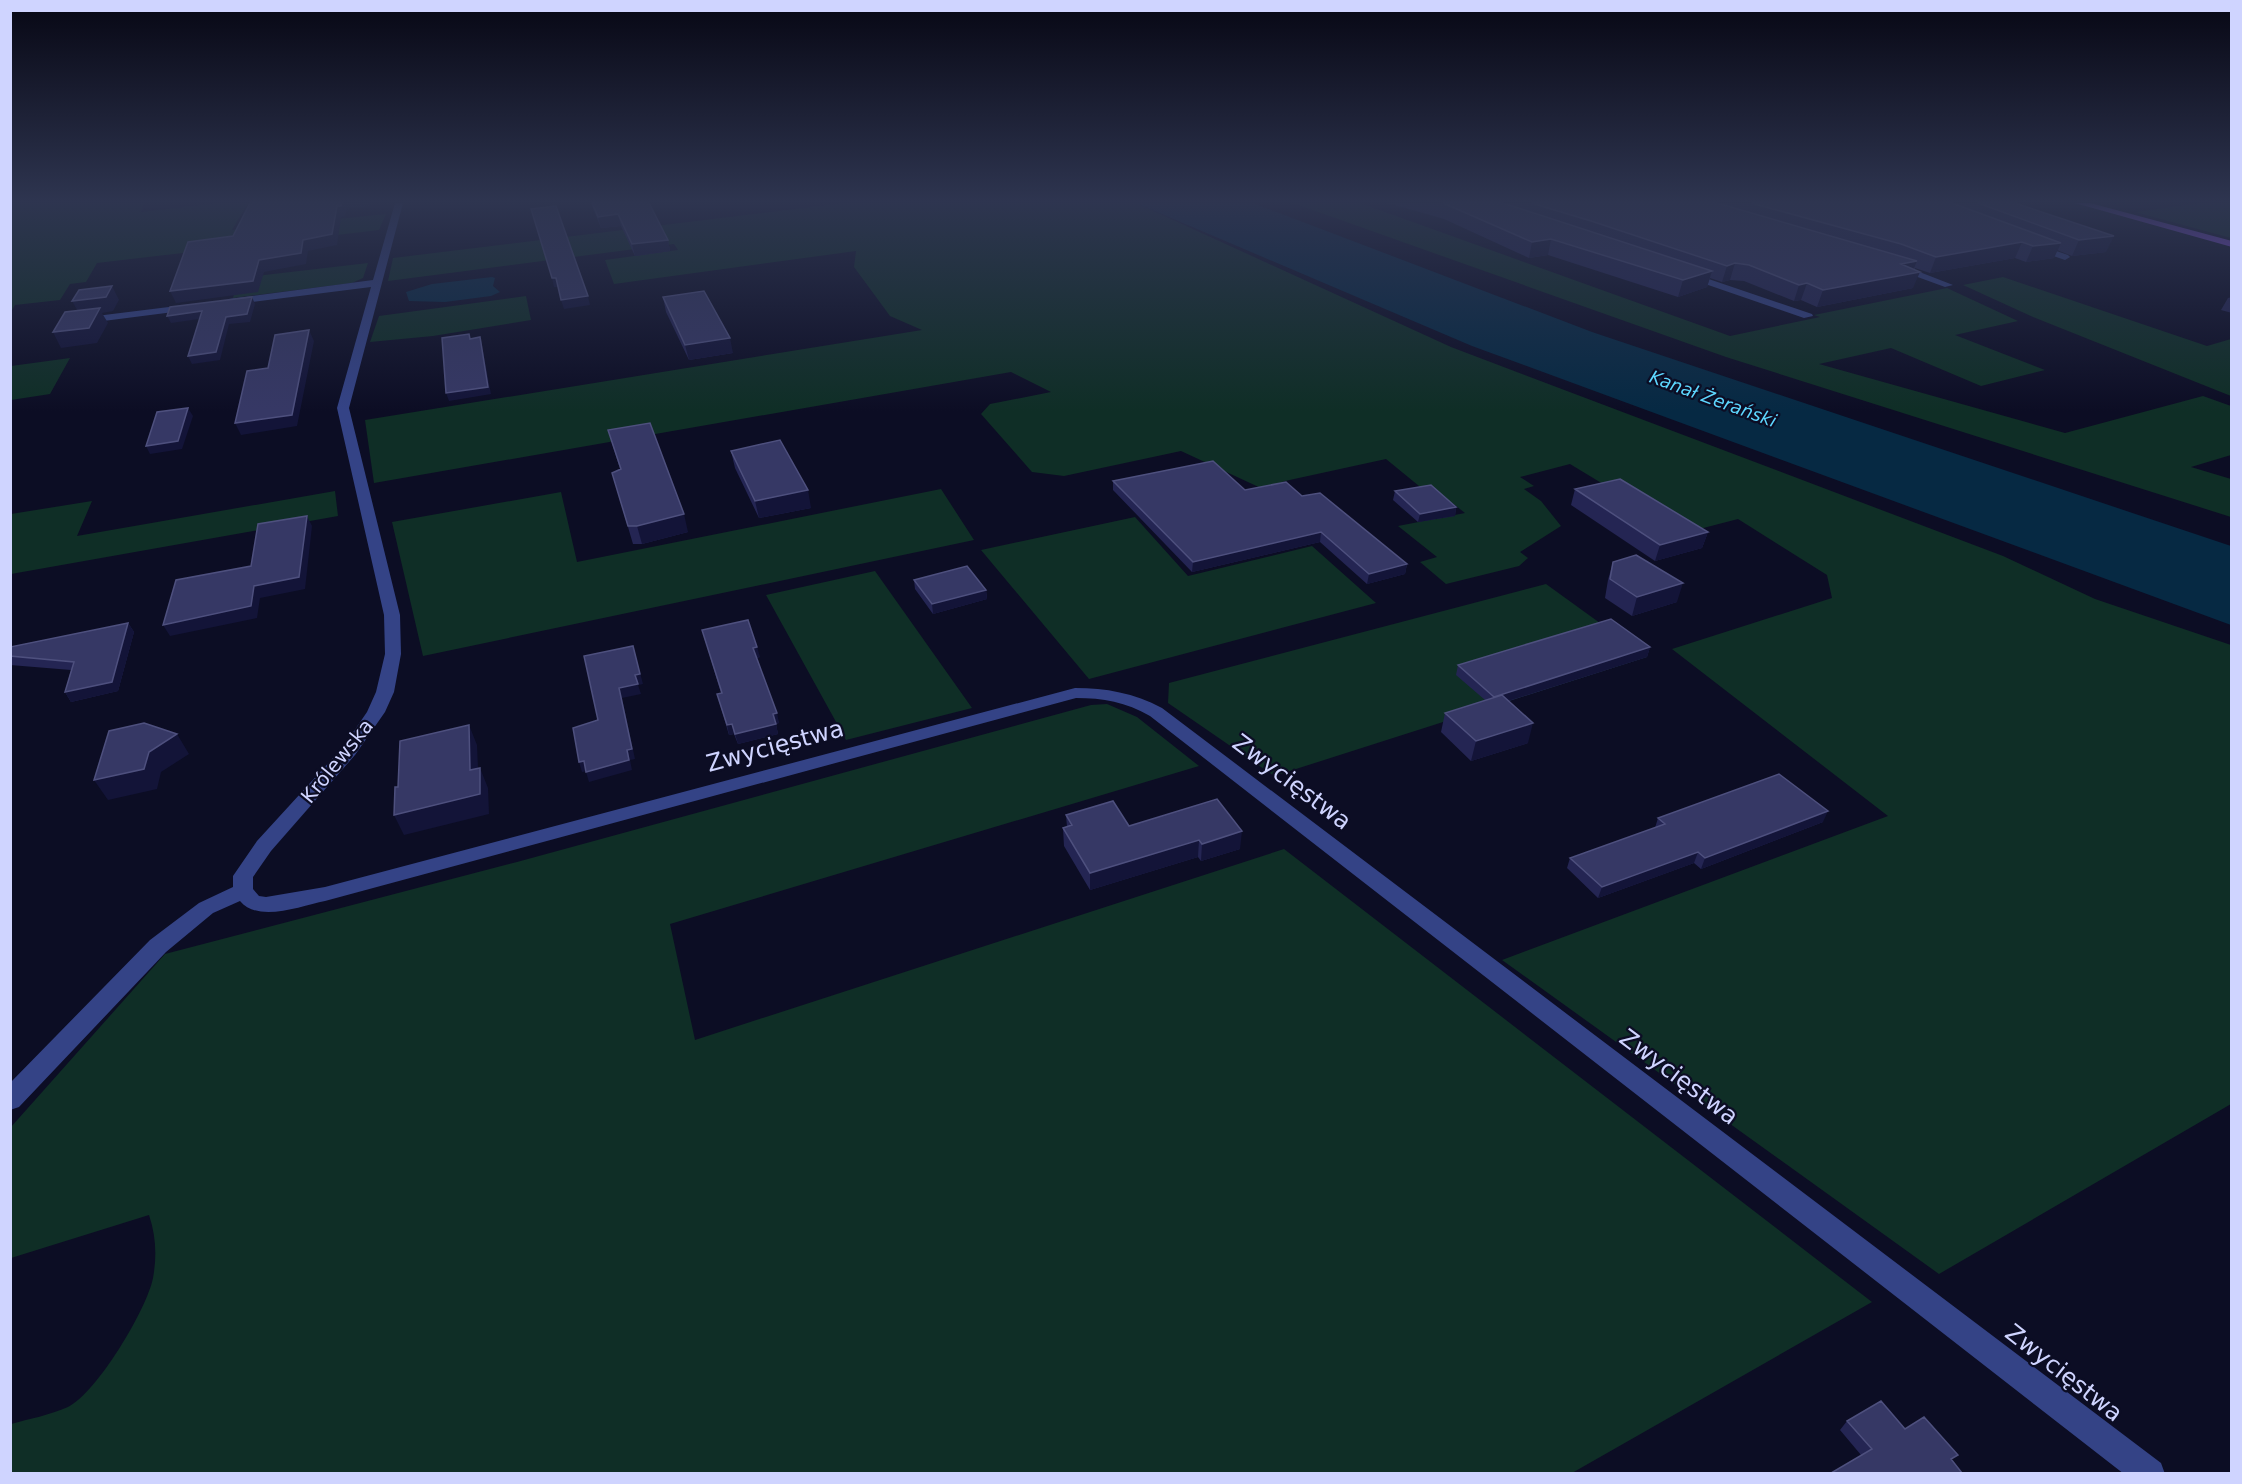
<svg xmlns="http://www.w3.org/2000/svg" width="2242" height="1484" font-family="'DejaVu Sans',sans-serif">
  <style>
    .green { fill: #0f2e26 }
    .water { fill: #062943 }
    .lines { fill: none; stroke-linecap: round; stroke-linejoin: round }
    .minor { fill: #344386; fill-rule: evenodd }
    .major { fill: #9c56ff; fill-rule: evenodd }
    .wall { fill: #242553 }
    .shaded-wall { fill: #131438 }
    .building { fill: #363865; stroke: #4e507e; stroke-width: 1.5 }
    .labels { text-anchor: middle; stroke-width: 4.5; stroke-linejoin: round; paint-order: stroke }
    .far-water-label { font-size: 18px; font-style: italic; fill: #5dd7ff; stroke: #0c0d24 }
    .street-label { font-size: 20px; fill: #cfd4ff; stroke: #0c0d24 }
    .near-street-label { font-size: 24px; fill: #cfd4ff; stroke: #0c0d24 }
  </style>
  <rect width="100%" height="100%" fill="#0c0d24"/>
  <path class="green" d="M11 203H144L141 212 219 203H248L232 230 386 214 379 230 97 263 86 282 70 284 60 300 15 305 11 312Z
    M844 203H1136L1451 347 2003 556 2095 599 2231 645V1104L1939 1274 1502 960 1888 816 1672 649 1832 598 1827 575 1738 519 1684 533 1570 464 1520 477 1534 486 1524 489 1541 501 1561 526 1520 552 1528 558 1519 566 1446 584 1420 562 1437 557 1398 526 1465 513 1451 502 1441 504 1386 459 1285 481 1263 489 1181 451 1064 476 1032 472 981 414 990 404 1051 392 1011 372 374 483 365 420 922 330 890 316 854 267 856 251 614 284 605 260 678 250 674 244 388 281 393 258Z
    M1293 203H1360L1730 336 1820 317 1814 315 1947 288 2018 321 1955 335 2045 370 1981 386 1891 348 1819 364 2065 433 2203 396 2231 406V455L2191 467 2231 479V517L1726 357Z
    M2201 203H2231V238L2135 212Z
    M368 263 363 278 352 283 233 298 238 278Z
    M2003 277 2207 346 2231 339V396L2033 317 1963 285Z
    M526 296 531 320 433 336 370 342 379 316Z
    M70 358 50 394 11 400V366Z
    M941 489 974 540 423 656 392 522 561 492 577 562Z
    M335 491 338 516 11 574V514L92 501 77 536Z
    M1135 517 1188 576 1312 546 1376 603 1089 679 981 550Z
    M875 571 972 708 846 740 766 595Z
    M1546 584 1647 657 1274 776 1168 703 1169 683Z
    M1107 704 1137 717 1199 766 670 924 695 1040 1284 849 1872 1302 1572 1473H11V1424C29 1419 50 1415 68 1407 97 1393 147 1309 153 1278 157 1256 156 1236 149 1215L11 1258V1127L165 954 517 862 1091 705Z"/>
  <path class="water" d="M1136 203H1253L1592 332 2231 546V625L1472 346Z
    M492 277 495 278 493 286 500 292 491 296 445 302 409 301 406 292 432 284Z"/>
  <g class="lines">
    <path class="minor" d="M395 203H403L349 408 400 615 401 654 394 692 385 712 355 755 271 851 253 877V889L259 896 266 897 325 887 1075 688C1106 688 1134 693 1162 708L2161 1463 2165 1474H2124L1150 716C1126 702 1103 698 1076 698L325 901C301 906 258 923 240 901L213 913 166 952 19 1107 10 1110V1083L150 940 199 903 233 887V876L257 841 343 747 367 712 376 692 385 654 384 615 337 408 371 287 229 305 224 302 229 299 373 280Z
      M2033 243 2068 255 2070 257 2065 260 2030 248V244Z
      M1893 264H1899L1953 285 1945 287 1893 268Z
      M1688 272 1812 314 1813 316 1804 318 1685 277 1683 275Z
      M193 304 197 305V309L80 324 75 321 80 318Z"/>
    <path class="major" d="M2075 203H2090L2232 241V247Z"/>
  </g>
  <path class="wall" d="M591 203H649L668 240 670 251 635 256 621 226 601 228Z
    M1388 203H2015L2106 252 2072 256 2057 250 2054 258 2026 262 2015 258 1930 273 1915 268 1913 288 1817 307 1801 300 1794 301 1744 281 1730 280 1722 282 1710 278 1707 287 1678 297 1548 255 1529 258 1444 219Z
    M663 297 733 353 689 360 666 312Z
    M2232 297V313L2221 310 2228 298Z
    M608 430 688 532 642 544H633L612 473 620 469Z
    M731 451 811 508 759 518 735 468Z
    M1113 481 1245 490 1302 496 1407 564 1405 574 1367 584 1320 542 1192 572 1113 490Z
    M1575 489 1708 532 1702 548 1655 561 1571 505Z
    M1395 491 1456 507 1455 516 1418 522 1393 500Z
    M1613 562 1677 602 1632 616 1605 598 1608 580Z
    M914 580 986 590 987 599 933 614 915 589Z
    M128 623 134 632 118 691 71 702 65 692 71 670 10 665V647Z
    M702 630 760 657 756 658 779 723 776 724 778 734 738 744 734 734 729 735 717 694 721 693Z
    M1650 647 1647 657 1509 701 1528 743 1471 761 1441 732 1445 713 1485 700 1456 675 1458 665Z
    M1066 815 1129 826 1240 849 1201 861 1198 857 1090 890 1064 846 1063 828 1067 827Z
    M1658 818 1823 822 1701 869 1694 863 1598 898 1567 868 1570 858 1655 828Z
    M1847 1421 1905 1429 1952 1460 1861 1455 1840 1430Z"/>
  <path class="shaded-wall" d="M342 203H371L370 206 347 209 345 216 341 217 337 245 308 251 306 264 264 272 258 292 176 303 170 291 259 260 303 240 337 206Z
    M618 214 621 226 601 228 598 217Z
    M2114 236 2106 252 2072 256 2079 240Z
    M1551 239 1548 255 1529 258 1532 242Z
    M668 240 670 251 635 256 632 244Z
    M2022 242 2015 258 1930 273 1936 257Z
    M2061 243 2054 258 2026 262 2033 246Z
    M1917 261 1912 273 1920 272 1913 288 1817 307 1823 290 1901 264Z
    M1735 263 1730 280 1722 282 1727 266Z
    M1712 271 1707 287 1678 297 1683 280Z
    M552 278H556L559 287H554Z
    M1807 283 1801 300 1794 301 1799 285Z
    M112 286 119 300 113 311 102 313 108 323 97 343 61 348 53 332 80 315 72 301Z
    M588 296 590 305 564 309 561 300Z
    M252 297 255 304 250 322 229 324 220 360 192 364 188 356 226 317Z
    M202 311 206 318 171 323 167 316Z
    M309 330 314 341 297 426 241 435 235 423Z
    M480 337 482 345 491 394 449 401 446 393Z
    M730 338 733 353 689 360 685 345Z
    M188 408 193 416 182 449 150 454 146 446Z
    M808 490 811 508 759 518 755 501Z
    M1456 507 1455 516 1418 522 1420 514Z
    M684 514 688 532 642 544 637 526Z
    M307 516 312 526 305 589 260 598 257 618 170 636 163 625 254 586Z
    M1321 532 1320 542 1192 572 1193 562Z
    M1708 532 1702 548 1655 561 1660 545Z
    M1407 564 1405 574 1367 584 1369 574Z
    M1683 583 1677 602 1632 616 1637 597Z
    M986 590 987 599 933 614 932 604Z
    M128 623 134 632 118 691 71 702 65 692Z
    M633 646 643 684 638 685 641 694 622 698 635 759 630 760 632 770 589 782 586 772 627 750 619 688Z
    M757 647 760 657 755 658 753 648Z
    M1650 647 1647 657 1492 706 1494 697Z
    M777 713 779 723 775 724 773 714Z
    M1533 723 1528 743 1471 761 1476 741Z
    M732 724 734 734 729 735 727 725Z
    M776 724 778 734 738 744 735 734Z
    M469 725 477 745 479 791 470 770Z
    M177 734 189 754 161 772 157 789 108 800 94 780 149 752Z
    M584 761 588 771 582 772 579 762Z
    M480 768 488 788 489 814 404 835 394 815Z
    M1828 811 1823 822 1701 869 1705 858Z
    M1242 831 1240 849 1201 861 1202 844Z
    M1199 840 1198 857 1090 890V873Z
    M1698 852 1694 863 1598 898 1602 887Z"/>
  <path class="building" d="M250 203H342L341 206H337L332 234 303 240 301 253 259 260 253 281 170 291 188 242 233 236Z
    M592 203H649L668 240 632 244 618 214 598 217Z
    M1443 203H1503L1712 271 1683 280 1551 239 1532 242Z
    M1531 203H1717L1917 261 1901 264 1920 272 1823 290 1807 283 1799 285 1749 265 1735 263 1727 266 1591 221Z
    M1751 203H1952L2061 243 2033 246 2022 242 1936 257 1901 244Z
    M1978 203H2015L2114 236 2079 240Z
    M556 206 588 296 561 300 556 278H552L531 209Z
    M112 286 106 297 72 301 79 290Z
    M704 291 730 338 685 345 663 297Z
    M252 297 247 314 226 317 216 352 188 356 202 311 167 316 170 307Z
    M100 308 89 328 53 332 65 312Z
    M309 330 292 415 235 423 247 371 268 368 275 335Z
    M469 334 470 339 480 337 488 387 446 393 442 338Z
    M188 408 178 441 146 446 157 412Z
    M650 423 684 514 637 526H628L612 473 621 469 608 430Z
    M780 440 808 490 755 501 731 451Z
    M1213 461 1245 490 1286 482 1302 496 1320 493 1407 564 1369 574 1321 532 1193 562 1113 481Z
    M1620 479 1708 532 1660 545 1575 489Z
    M1431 485 1456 507 1420 514 1395 491Z
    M307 516 299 577 254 586 251 606 163 625 176 580 251 566 258 524Z
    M1636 555 1683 583 1637 597 1610 579 1613 562Z
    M967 566 986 590 932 604 914 580Z
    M1611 619 1650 647 1494 697 1458 665Z
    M748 620 757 647 753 648 777 713 773 714 776 724 735 734 732 724 727 725 717 694 722 693 702 630Z
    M128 623 112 682 65 692 74 662 10 656V647Z
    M633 646 640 674 635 675 638 684 619 688 632 749 627 750 629 760 586 772 584 761 579 762 573 728 598 720 584 656Z
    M1502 695 1533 723 1476 741 1445 713Z
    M144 723 177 734 149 752 144 769 94 780 109 731Z
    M469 725 470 770 480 768V794L394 815 395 787H398L400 741Z
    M1779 774 1828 811 1705 858 1698 852 1602 887 1570 858 1665 824 1658 818Z
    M1217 799 1242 831 1202 844 1199 840 1090 873 1063 828 1072 825 1066 815 1113 801 1129 826Z
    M1881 1401 1905 1429 1924 1417 1958 1455 1951 1459 1962 1473H1831L1872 1449 1847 1421Z"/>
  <linearGradient id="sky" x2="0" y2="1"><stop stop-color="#070714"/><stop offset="0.49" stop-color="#2e3550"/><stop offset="1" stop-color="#2e3550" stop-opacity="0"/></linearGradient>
  <rect width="2242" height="411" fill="url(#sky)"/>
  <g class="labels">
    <g class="far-water-label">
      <text transform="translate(1713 399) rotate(20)" y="6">Kanał Żerański</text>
    </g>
    <g class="street-label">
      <text transform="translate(337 761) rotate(-51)" y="7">Królewska</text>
    </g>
    <g class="near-street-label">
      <text transform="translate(775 746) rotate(-15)" y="8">Zwycięstwa</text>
      <text transform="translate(1292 782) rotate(37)" y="8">Zwycięstwa</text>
      <text transform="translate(1679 1077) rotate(37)" y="8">Zwycięstwa</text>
      <text transform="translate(2064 1373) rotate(38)" y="8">Zwycięstwa</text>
    </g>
  </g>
  <rect width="2242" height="1484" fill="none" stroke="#cfd4ff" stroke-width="24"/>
</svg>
